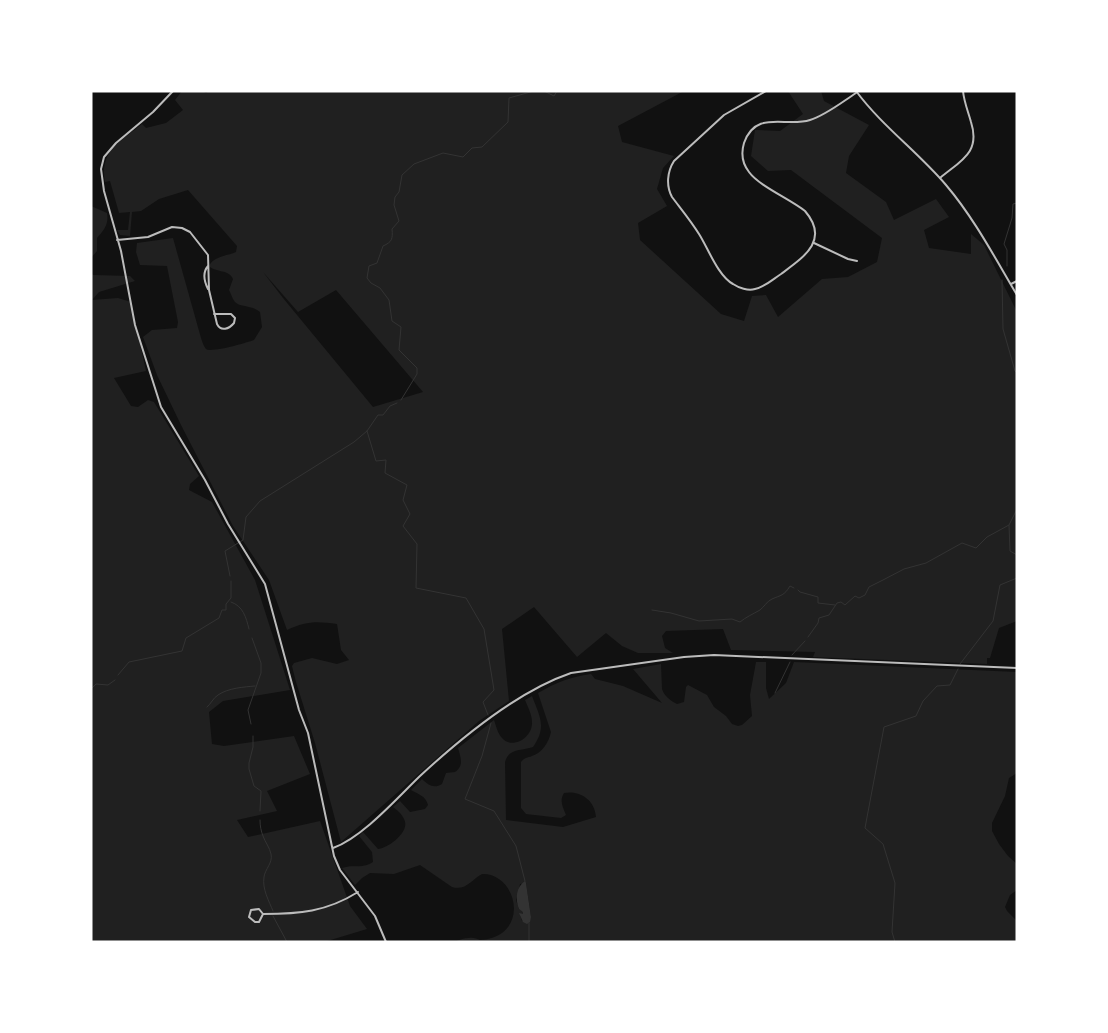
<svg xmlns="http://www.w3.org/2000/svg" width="1108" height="1033" font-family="Karla,sans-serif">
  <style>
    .green { fill: #202020; fill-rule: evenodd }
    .water { fill: #333 }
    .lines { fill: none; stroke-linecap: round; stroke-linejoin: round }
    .stream { stroke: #333; stroke-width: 1 }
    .minor { stroke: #bcbcbc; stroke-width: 2 }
    .tertiary { stroke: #bcbcbc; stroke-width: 2 }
  </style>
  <rect width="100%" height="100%" fill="#111"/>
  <path class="green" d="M182 91H202L206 93 209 91H684L618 126 622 142 674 156 663 168 657 189 667 206 638 223 640 240 721 314 744 321 752 296 766 295 778 317 822 279 848 277 877 262 882 238 791 170 768 171 751 156 755 130 780 131 803 114 788 91H821L824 101 869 125 849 156 846 173 886 202 894 220 936 199 949 217 924 230 929 248 971 254V234L984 245 1017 312V621L999 628 990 658H987V664L813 657 815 652 731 650 723 629 666 631 662 636 665 648 673 653H638L622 646 606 633 577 657 534 607 502 629 509 701 479 721 341 842 315 743 296 682 292 666 294 663 312 658 337 664 349 660 341 650 337 624C317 621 306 621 287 630L269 580 233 526 181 425 157 375 143 337 152 330 177 328 178 322 167 266 140 265 136 252 137 243 173 238 201 338C202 341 204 347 206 349 211 353 246 343 254 340L262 327 260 312C252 305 239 307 235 302 233 300 231 294 229 290L233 279C229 269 216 273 209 266 214 256 227 256 236 252L237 246 188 190 159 199 141 211 132 212 130 236 120 235 117 230H128L130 212 119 213 110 181 105 182C99 151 121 141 142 124L146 128 166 123 183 110 175 100ZM263 272 298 312 336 290 423 392 373 407 283 298Z
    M91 206 107 213C109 224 104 230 97 238V251L91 258Z
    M91 273 93 275 130 276 135 281 99 292 92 300 118 298 131 302 146 371 114 378 131 406 138 407 148 400 154 402 199 476 190 484 189 490 212 502 255 580 290 690 223 701 209 712 212 744 224 746 294 736 310 774 267 791 277 811 237 820 248 837 320 821 350 906 367 929 324 942H91Z
    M756 662H766V688L769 699 786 683 794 662 1017 672V773L1009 778 1005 796 992 823V831L999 844 1008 856 1017 864V890L1010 895 1005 907 1007 911 1017 921V942H454C459 940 464 938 469 938 473 937 477 939 480 940 488 940 496 937 502 933 526 915 511 873 482 874 471 880 466 891 452 887L420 865 394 874 370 873 362 878 355 885 342 868C353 864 364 869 373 862L372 852 359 836 363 832 378 849C389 848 411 831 404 819 402 814 397 810 393 807L400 801 410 812 425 809 428 805C426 796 418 794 411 790L422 779C428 785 434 789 442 784L446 773 455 772C464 766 461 758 458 748L494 720C496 726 498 734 502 738 512 750 533 738 532 722 532 715 528 707 525 700L532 696C540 717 547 727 533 747 521 751 509 748 505 762L506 820 563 827 596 817C595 800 580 790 564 793 559 801 563 807 566 815L561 818 526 814 521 808V762C525 757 527 758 532 756 542 753 549 742 551 732L538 693C557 682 570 677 591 674L595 679 623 686 662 703 633 669 661 664 662 689C664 696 671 701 677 704L684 702 686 687 688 685 707 695 714 707 726 716 732 724 738 726 742 725 752 716 750 695ZM526 883 531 917 522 921 520 914H523V911L519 909 516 900 520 884Z"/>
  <path class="water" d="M525 881 526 883 531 917 530 922 527 924 523 922 519 913 523 914V912L519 909C515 899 516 887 525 881Z"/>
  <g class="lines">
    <path class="stream" d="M544 91 554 96 557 91
      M1007 266V250L1004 244 1012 218 1013 204 1017 203
      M1002 280 1003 329 1015 371 1017 373
      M401 400 417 374V368L399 350 401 327 392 321 389 300 380 288 371 283 367 278 369 266 377 263 383 246C392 242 393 239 392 229L399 221 394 205 395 197 399 192 402 175 414 164 443 153 463 157 472 148 482 147 508 122 509 98 534 91
      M367 431 376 461 386 460 385 473 407 485 403 500 410 514 403 526 417 544 416 588 466 598 484 629 494 690 483 702 488 715
      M1017 495V497
      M1017 509 1009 525 1010 551 1017 555
      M230 576 225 551 243 540 246 517 260 501 354 442 367 431 378 415H383L390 406 397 403
      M798 590 800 592 818 597V603L835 605
      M231 602C243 606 246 617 249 629
      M652 610 671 613 699 621 732 619 740 622C746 617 753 614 760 610 764 607 767 601 772 599 781 595 784 596 790 586L794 588
      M808 637 818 623 819 618 829 615 837 603 841 602 845 605 855 596 859 598 865 595 869 587 883 580 904 569 926 563 962 543 976 548 987 537 1009 525
      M792 655 805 641
      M960 664 993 621 1000 585 1017 578
      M118 675 129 662 182 651 186 638 219 618 222 610H226V604L231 598V581
      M91 689 96 684 108 685 115 680
      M775 693 790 662
      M207 707C211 704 213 698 218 695 228 688 244 687 255 686
      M491 723 482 756 465 799 494 811 516 846 525 881
      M251 724 248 710 261 673V663L252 638
      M253 736V747L249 763V769L254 786 261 791 260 811
      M260 820C260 826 261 831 263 836 265 842 270 848 271 854 273 863 265 869 264 877 262 889 269 901 273 911
      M273 916 287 942
      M529 942V923
      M895 942 892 932 895 883 883 844 865 828 884 727 916 716 923 701 937 686 950 685 958 669"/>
    <path class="minor" d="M173 91 153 112 116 143 104 157 101 169 104 191 121 251 135 325 161 407 205 480 228 524 265 584 299 710 308 733 334 856 340 870 375 916 386 942
      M766 91 724 115 674 161C667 172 666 186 672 197 681 209 691 221 699 234 708 248 718 276 733 284 739 288 748 291 755 289 765 287 773 279 781 274 804 257 830 240 805 211 790 199 759 186 749 172 742 163 741 153 744 143 756 109 786 128 810 120 826 115 842 102 856 93
      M940 178C960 161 981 153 971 122 968 111 964 102 963 91
      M117 240 148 237 172 227 182 228 190 232 208 255 209 290 217 324C221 332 229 329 234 323L235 318 231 314H214
      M814 243 848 259 857 261
      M208 266C202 273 204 281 208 289
      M1011 284 1017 281
      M333 848C363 837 397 798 420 776 461 738 518 691 571 673L684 657 714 655 1017 668
      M263 914 259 922H255L249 917 251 910 259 909 263 914C299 914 326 912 358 892"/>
    <path class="tertiary" d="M856 91C882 126 918 152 946 185 974 218 995 258 1017 295"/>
  </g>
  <rect width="1108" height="1033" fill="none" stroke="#ffffff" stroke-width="185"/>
</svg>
